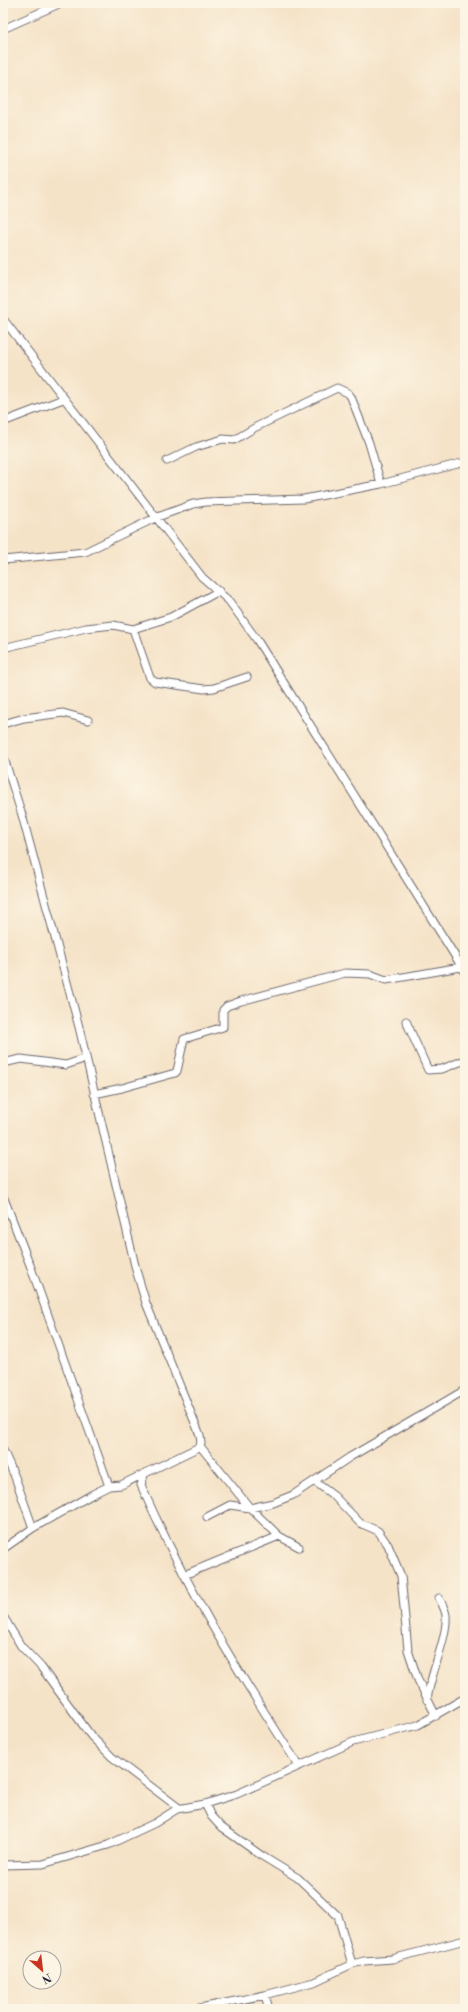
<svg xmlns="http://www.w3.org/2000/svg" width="468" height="2012" font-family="'Libre Bodoni',serif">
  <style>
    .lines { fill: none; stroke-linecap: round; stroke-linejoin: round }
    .minor-casing { stroke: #6c666c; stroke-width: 9 }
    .minor { stroke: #fff; stroke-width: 7 }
  </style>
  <rect width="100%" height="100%" fill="#fcf5e5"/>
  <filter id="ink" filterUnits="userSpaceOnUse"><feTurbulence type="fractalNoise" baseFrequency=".025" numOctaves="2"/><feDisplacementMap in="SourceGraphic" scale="8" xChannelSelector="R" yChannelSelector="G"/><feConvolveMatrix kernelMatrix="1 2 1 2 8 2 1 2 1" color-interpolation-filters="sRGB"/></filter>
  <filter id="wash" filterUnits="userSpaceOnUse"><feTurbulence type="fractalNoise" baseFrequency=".012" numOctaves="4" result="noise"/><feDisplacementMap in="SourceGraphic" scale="16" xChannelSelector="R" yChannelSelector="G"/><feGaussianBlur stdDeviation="0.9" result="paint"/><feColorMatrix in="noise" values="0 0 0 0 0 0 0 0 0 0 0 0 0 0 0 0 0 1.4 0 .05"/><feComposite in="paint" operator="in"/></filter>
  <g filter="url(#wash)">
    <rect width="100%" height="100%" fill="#f5e3c8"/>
  </g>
  <g filter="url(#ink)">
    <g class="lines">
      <defs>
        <path id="minor" d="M3 29 61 3
          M3 319 202 577 229 601 257 640 465 972
          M3 422 63 399
          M167 461 196 447 223 439 234 440 256 427 337 388 348 393 351 397 369 443 381 484
          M3 560 85 552 155 518 193 504 206 502 304 499 381 484 465 462
          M133 629 150 678 155 682 204 689 214 688 247 677
          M3 648 86 628 113 625 133 629 171 617 219 591
          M3 724 24 718 63 713 88 720
          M3 755 22 815 79 1027 136 1270 146 1303 200 1435 201 1443 197 1448 121 1485 109 1486 93 1494 33 1528 3 1549
          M406 1021 428 1070 442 1069 465 1060
          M3 1063 21 1059 66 1065 86 1058
          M94 1094 122 1088 175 1073 177 1071 184 1039 223 1027V1010L227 1006 241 1001 345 973 370 974 386 980 461 967
          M3 1196 30 1265 109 1486
          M200 1446 250 1508 279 1536
          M3 1450 15 1477 33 1528
          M144 1475 141 1485C184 1584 240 1676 299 1766
          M314 1481 334 1496 360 1523 378 1531 388 1545 401 1576 408 1650 418 1680 436 1716
          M207 1517 230 1505 250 1508 273 1503 293 1495 350 1457 465 1390
          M184 1575 279 1536 299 1547
          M3 1616 21 1646 41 1667 91 1736 112 1757 179 1808
          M427 1700C430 1674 448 1637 446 1615 445 1609 442 1604 439 1598
          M205 1804 211 1816 221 1827 262 1856 298 1878 338 1916 352 1964
          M3 1865 43 1864 108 1845 155 1823 177 1809 205 1804 237 1794 353 1742 418 1725 465 1698
          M265 1995 269 2009
          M195 2009 265 1995 314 1982 352 1964 364 1961 392 1959 465 1940"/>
      </defs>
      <use href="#minor" class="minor-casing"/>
      <use href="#minor" class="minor"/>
    </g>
  </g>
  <rect width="468" height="2012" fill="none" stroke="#fcf5e5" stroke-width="16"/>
  <g transform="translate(42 1970) rotate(152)"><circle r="19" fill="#fcf5e5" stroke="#a5a1a1"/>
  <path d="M0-3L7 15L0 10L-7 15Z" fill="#c8321e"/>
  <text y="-6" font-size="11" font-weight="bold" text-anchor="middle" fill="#22223b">N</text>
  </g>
</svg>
